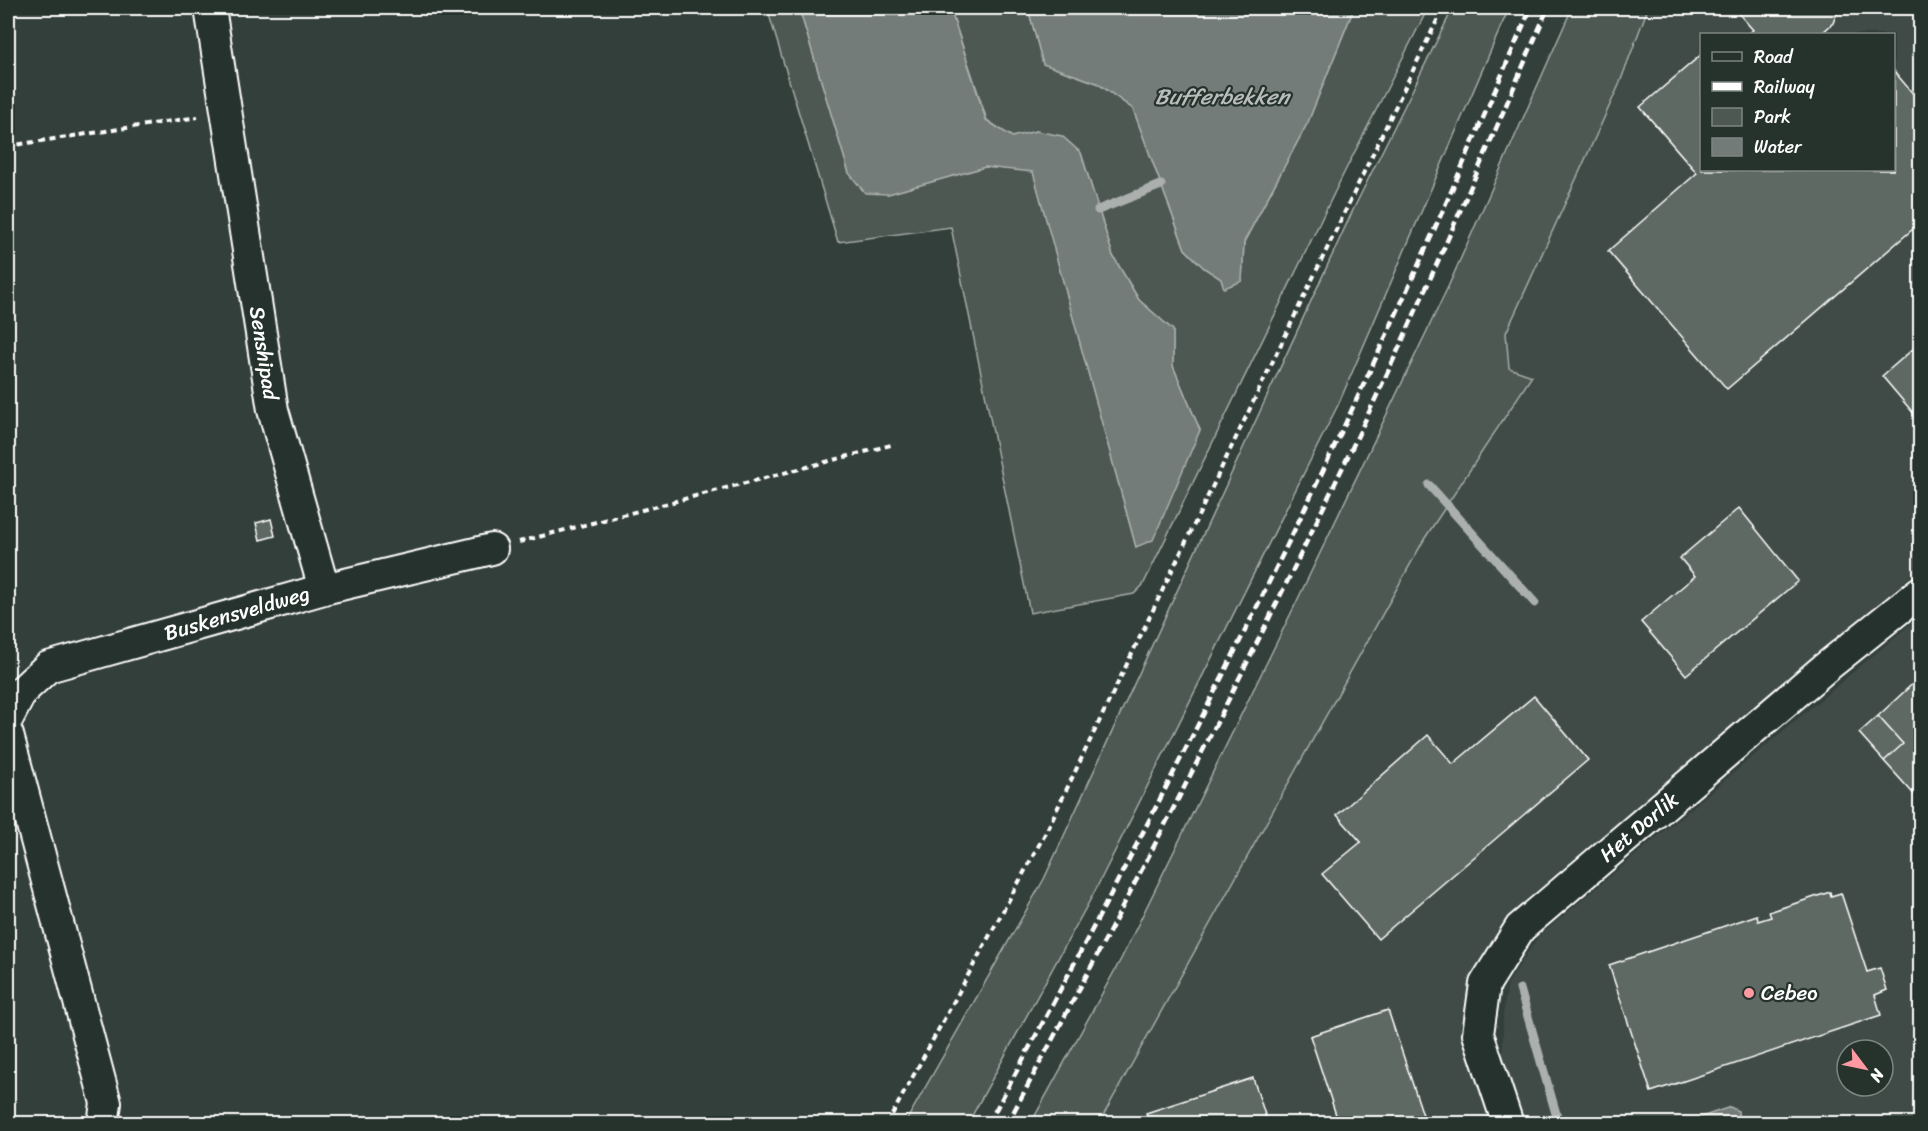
<svg xmlns="http://www.w3.org/2000/svg" width="1928" height="1131" font-family="Sriracha,sans-serif">
  <style>
    .built { fill: #404c47; fill-rule: evenodd }
    .green { fill: #4d5853; stroke: #a6aca9; stroke-width: 1.5 }
    .water { fill: #737b78; stroke: #abb0ae; stroke-width: 1.5 }
    .lines { fill: none; stroke-linecap: round; stroke-linejoin: round }
    .stream { stroke: #abb0ae; stroke-width: 9 }
    .building { fill: #5f6964; stroke: #fff; stroke-width: 1.5 }
    .minor-casing { stroke: #fff; stroke-width: 34 }
    .path { stroke: #fff; stroke-width: 4; stroke-dasharray: 6 4.5; stroke-linecap: butt }
    .minor { stroke: #26332d; stroke-width: 30 }
    .rail { stroke: #fff; stroke-width: 4.5; stroke-dasharray: 9 4.5; stroke-linecap: butt }
    .poi-dot { fill: #ff9aa2; stroke: #26332d; stroke-width: 2 }
    .labels { text-anchor: middle; stroke-width: 4.5; stroke-linejoin: round; paint-order: stroke }
    .street-label { font-size: 21px; fill: #fff; stroke: #26332d }
    .poi-label { font-size: 21px; fill: #fff; stroke: #26332d; text-anchor: start }
    .water-label { font-size: 22px; font-style: italic; fill: #b9bdbc; stroke: #26332d }
  </style>
  <rect width="100%" height="100%" fill="#333f3a"/>
  <filter id="ink" filterUnits="userSpaceOnUse"><feTurbulence type="fractalNoise" baseFrequency=".0167" numOctaves="2"/><feDisplacementMap in="SourceGraphic" scale="12" xChannelSelector="R" yChannelSelector="G"/><feConvolveMatrix kernelMatrix="1 2 1 2 8 2 1 2 1" color-interpolation-filters="sRGB"/></filter>
  <g filter="url(#ink)">
    <path class="built" d="M1648 8H1920V568L1529 897 1498 933 1477 967 1464 1004 1469 1057 1490 1123 1099 1124 1425 538 1532 376 1509 368 1506 333 1619 85ZM1702 34H1894V170H1702Z
      M1920 616V1123H1526L1503 1061V1015L1508 983 1538 937ZM1847 1050H1883V1086H1847Z"/>
    <path class="green" d="M767 8H799L849 173 888 194 985 167 1033 171 1136 547 1200 430 1173 366V330L1139 300 1113 256 1081 153 1036 131 1012 137 987 120 950 8H1028L1043 64 1097 83 1133 109 1185 249 1204 268 1221 279 1242 281 1244 242 1308 122 1354 8H1427L1424 16 1344 173 1143 585 1134 594 1030 613 951 227 838 242Z
      M1453 8H1509L1339 403 1095 891 968 1123H905L1044 879 1353 210Z
      M1572 8H1648L1619 85 1506 333 1509 368 1532 376 1425 538 1099 1123H1031L1121 959 1296 603 1448 287Z"/>
    <path class="water" d="M799 8H950L986 120 1012 137 1036 131 1062 136 1081 153 1113 256 1139 300 1173 330V366L1200 430 1153 540 1136 547 1033 172 985 167 888 194 865 193 849 173Z
      M1028 8H1354L1308 122 1244 242 1242 281 1224 288 1221 279 1204 268 1185 249 1133 109 1097 83 1043 64Z
      M1730 1107 1738 1111 1739 1123H1684Z"/>
    <g class="lines">
      <path class="stream" d="M1098 210 1161 185
        M1429 485 1535 603
        M1520 989 1559 1124"/>
    </g>
    <path class="building" d="M1734 8H1839L1833 23 1821 34H1748L1753 30Z
      M1702 54V170H1894V71L1920 102V223L1727 389 1608 251 1697 173 1640 107Z
      M1920 343V421L1882 376Z
      M1739 508 1798 581 1686 675 1641 622 1695 576 1680 558Z
      M271 519 275 536 260 540 256 523Z
      M1920 677V801L1884 761 1903 744 1878 716Z
      M1534 696 1588 760 1378 939 1322 874 1361 842 1337 815 1428 735 1453 764Z
      M1878 716 1903 744 1884 761 1859 733Z
      M1830 892 1831 896 1841 893 1867 972 1880 968 1887 990 1875 995 1881 1015 1651 1092 1609 965 1757 915 1758 921 1771 917 1769 912Z
      M1388 1010 1426 1124H1339L1310 1036Z
      M1253 1078 1268 1124H1149L1146 1113Z"/>
    <g class="lines">
      <defs>
        <path id="minor" d="M210 8 273 410 324 589
          M8 718 22 691 48 667 324 589 492 549
          M8 735 106 1103 103 1124
          M1508 1124 1478 1034 1485 984 1520 928 1825 668 1920 592"/>
      </defs>
      <use href="#minor" class="minor-casing"/>
      <path class="path" d="M8 146 198 117
        M519 542 895 444
        M887 1124 1046 832 1443 8"/>
      <use href="#minor" class="minor"/>
      <path class="rail" d="M988 1124C1149 828 1302 527 1439 219 1470 149 1500 78 1531 8
        M1007 1124C1131 895 1249 664 1361 429 1427 291 1487 149 1548 8"/>
    </g>
  </g>
  <circle class="poi-dot" cx="1749" cy="993" r="6"/>
  <g class="labels">
    <g class="street-label">
      <text transform="translate(264 353) rotate(81)" y="7">Senshipad</text>
      <text transform="translate(237 613) rotate(-16)" y="7">Buskensveldweg</text>
      <text transform="translate(1639 827) rotate(-40)" y="7">Het Dorlik</text>
    </g>
    <g class="poi-label">
      <text x="1761" y="1000">Cebeo</text>
    </g>
    <g class="water-label">
      <text x="1222" y="104">Bufferbekken</text>
    </g>
  </g>
  <rect width="1928" height="1131" fill="none" stroke="#26332d" stroke-width="30"/>
  <rect x="15" y="15" width="1898" height="1101" fill="none" stroke="#fff" stroke-width="2" filter="url(#ink)"/>
  <rect x="1700" y="33" width="195" height="138" fill="#26332d" stroke="#7d8581" stroke-width="1.5"/>
  <rect x="1712" y="52" width="30" height="9" fill="#26332d" stroke="#7d8581" stroke-width="1.5"/>
  <text x="1754" y="63" font-size="18" fill="#ffffff">Road</text>
  <rect x="1712" y="82" width="30" height="9" fill="#ffffff" stroke="#7d8581" stroke-width="1.5"/>
  <text x="1754" y="93" font-size="18" fill="#ffffff">Railway</text>
  <rect x="1712" y="108" width="30" height="18" fill="#4d5853" stroke="#7d8581" stroke-width="1.5"/>
  <text x="1754" y="123" font-size="18" fill="#ffffff">Park</text>
  <rect x="1712" y="138" width="30" height="18" fill="#737b78" stroke="#7d8581" stroke-width="1.5"/>
  <text x="1754" y="153" font-size="18" fill="#ffffff">Water</text>
  <g transform="translate(1865 1068) rotate(122)"><circle r="28" fill="#26332d" stroke="#7d8581" stroke-width="1.5"/>
  <path d="M0-4.5L10 22L0 15L-10 22Z" fill="#ff9aa2"/>
  <text y="-9" font-size="16" font-weight="bold" text-anchor="middle" fill="#ffffff">N</text>
  </g>
</svg>
